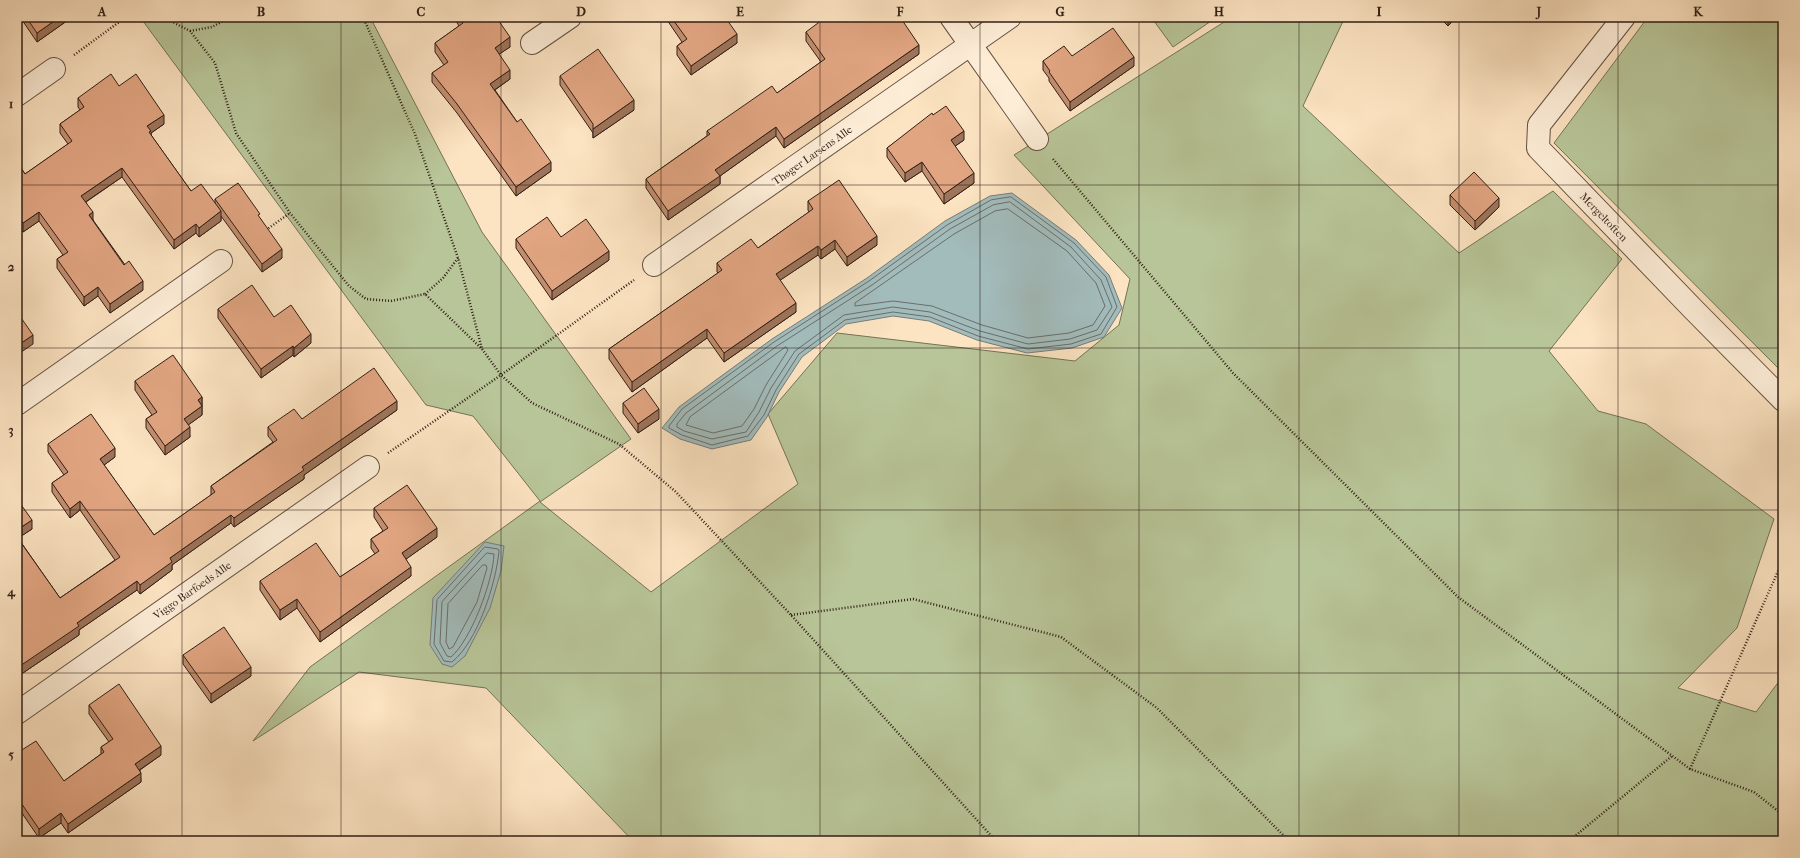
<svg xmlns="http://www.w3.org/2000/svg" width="1800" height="858" font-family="'IM FELL French Canon',serif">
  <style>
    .green { fill: #b8c598; stroke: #747258 }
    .water { fill: #a2bcbc; stroke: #757d7a }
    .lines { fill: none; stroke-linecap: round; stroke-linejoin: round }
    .shore { stroke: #6a6e6a; stroke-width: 1 }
    .street-casing { stroke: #645042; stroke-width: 24 }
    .path { stroke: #311f17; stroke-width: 2.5; stroke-dasharray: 1 2; stroke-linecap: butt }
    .street { stroke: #fdedd7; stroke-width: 22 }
    .wall { fill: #c28e6f; stroke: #311f17 }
    .shaded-wall { fill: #9e745a; stroke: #311f17 }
    .building { fill: #e1a581; stroke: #311f17 }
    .grid { fill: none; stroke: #311f17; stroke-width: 1; stroke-opacity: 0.55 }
    .labels { text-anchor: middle; stroke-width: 3.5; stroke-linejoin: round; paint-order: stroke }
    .street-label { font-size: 11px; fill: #311f17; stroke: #fdedd7 }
    .neatline { fill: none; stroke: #311f17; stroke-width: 1.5 }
    .grid-label { font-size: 13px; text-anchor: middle; font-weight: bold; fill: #311f17 }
  </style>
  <rect width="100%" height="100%" fill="#fce3c1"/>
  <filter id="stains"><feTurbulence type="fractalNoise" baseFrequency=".005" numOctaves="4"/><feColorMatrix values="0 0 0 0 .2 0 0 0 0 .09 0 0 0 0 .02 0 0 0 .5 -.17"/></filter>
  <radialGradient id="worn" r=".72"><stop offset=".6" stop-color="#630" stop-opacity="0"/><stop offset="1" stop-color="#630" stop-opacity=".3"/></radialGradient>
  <path class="green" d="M140 17H370L482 232 631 439 540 502 651 592 798 484 768 414 837 333 1075 361 1119 325 1130 279 1014 155 1232 17H1345L1303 106 1459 253 1553 191 1622 259 1549 351 1598 411 1646 424 1774 519 1737 628 1678 688 1756 712 1783 676V841H633L486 688 359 672 253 741 310 667 540 501 473 416 426 405Z
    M1151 17H1217L1173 47Z
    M1648 17H1783V373L1554 143Z"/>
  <path class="water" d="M1012 193 1076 240 1109 275 1122 308 1104 337 1072 348 1027 353 977 340 929 321 893 316 846 324 802 357 779 392 767 417 751 440 712 449 680 439 662 428 679 407 772 339 867 278 945 221 990 196Z
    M485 542 504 546 501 571 490 608 465 656 452 667 442 664 430 645 433 598Z"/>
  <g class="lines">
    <path class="shore" d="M1011 197 1074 243 1106 277 1117 307 1101 334 1071 344 1028 349 978 336 930 317 893 312 845 320 799 354 776 390 764 415 748 436 712 445 682 435 669 428V426L682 409 774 342 869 281 947 225 991 200Z
      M1010 202 1071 247 1101 280 1112 307 1097 330 1070 339 1028 344 980 331 930 312 893 307 844 315 795 351 771 388 759 412 746 432 712 439 684 431 677 427V424L686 413 777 346 872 285 950 229 993 205Z
      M1008 209 1067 251 1096 283 1105 306 1093 325 1069 333 1028 338 982 325 932 306 893 301 855 306V303L954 234 995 211Z
      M786 347 788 350 766 385 754 409 742 426 713 433 686 425 690 417Z
      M485 547 498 549 499 551C496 583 478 641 452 662L444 661 434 644 437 600Z
      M487 553 494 554C493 581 471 640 451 657L447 656 440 643 442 602Z
      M483 565H486L487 568 477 602 453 647 449 649 446 642 448 604Z"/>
    <defs>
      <path id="street" d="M951 17 1037 139
        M1624 17 1539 125 1538 148 1693 309 1783 400
        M532 43 570 17
        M17 95 54 69
        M654 265 1010 17
        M17 404 221 261
        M17 713 368 467"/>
    </defs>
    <use href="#street" class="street-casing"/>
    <path class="path" d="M163 17 190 31 215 63 236 133 290 213 349 286 366 299 391 301 425 294 482 349 501 375 532 403 619 444 676 492 791 615 996 841
      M363 17 415 134 458 258 482 349
      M190 31 212 27 230 17
      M74 55 126 17
      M1053 159 1233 373 1458 597 1690 769 1754 792 1783 815
      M266 230 290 213
      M425 294 443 278 458 258
      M388 453 501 375 634 280
      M791 615 913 599 1061 637 1157 708 1289 841
      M1690 769 1783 560
      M1569 841 1672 756"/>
    <use href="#street" class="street"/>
  </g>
  <path class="wall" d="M20 17H71V18L37 42Z
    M456 17H503L498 20 510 47 499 54 510 79 495 90 551 171 516 196 457 113 432 82V73L444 65 435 52V43L459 26 456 21Z
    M665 17H728L726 18 737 43 691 75 677 55V46L682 42Z
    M1439 17H1456L1448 26Z
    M806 32 919 54 784 148 776 136 720 176V184L668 220 646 188V179L707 136V131L777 93 821 62 806 41Z
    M1072 56 1134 66 1070 111 1049 81V78L1043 70V61Z
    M560 76 634 110 593 138V133L560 85Z
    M119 86 164 124 151 133V135L191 191 215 203V199L260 218 282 258 262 272 221 216V221L199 237 196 233 174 249 122 177 86 202 93 220 143 290 110 313 98 296 84 306 57 268V259L63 255 39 221 23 232 19 228 17 229V162L25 174 68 144 60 133V124L80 110 78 107V98Z
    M933 115 964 140 955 146 974 183 944 204 922 171 905 182 887 157V148Z
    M1450 195 1499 207 1475 230 1450 205Z
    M808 201 877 245 847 266 835 249 821 259 818 255 780 280 796 312 724 362 707 338 632 392 609 359V349L718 273 717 272V263L758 248 809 212 808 210Z
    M516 239 609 260 552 300 516 248Z
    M218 309 274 317 311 343 294 357 293 355 261 378 218 318Z
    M135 381 202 397V415L188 425 190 437 165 455 146 428V419L152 415 135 390Z
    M623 403 659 419 638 433 623 413Z
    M397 410 304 475V479L234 527 231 523 172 565V570L140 594 137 590 79 630V635L17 677V499L32 529 18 538 60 598 115 560 80 510 70 518 52 492V483L64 475 48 452V444L115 457 104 465 154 535 211 495V486L273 442 268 436V427L302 419Z
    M374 508 437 537 406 559 411 576 320 642 297 608 280 620 260 590V581L340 577 375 554 371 548V539L383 531 374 517Z
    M183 655 251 676 211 703 183 664Z
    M89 705 161 755 140 770 141 782 68 833 61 823 39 838 17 806V753L64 781 101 754V747L109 742 89 714Z"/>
  <path class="shaded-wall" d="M60 17H71V18L37 42V33Z
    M494 17H503L494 23Z
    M1448 17H1456L1448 26Z
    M737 34V43L691 75V66Z
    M510 37V47L495 57V48Z
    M919 45V54L784 148V139Z
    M1134 57V66L1070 111V102Z
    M510 70V79L490 93V84Z
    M634 100V110L593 138V129Z
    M164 115V124L151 133V140L147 126Z
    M776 127V136L720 176V184L668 220V211L715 170Z
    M964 131V140L951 149V140Z
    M551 162V171L516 196V187Z
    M922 162V171L905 182V173Z
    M122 168V177L81 205V196Z
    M974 173V183L944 204V194Z
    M1499 198V207L1475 230V221Z
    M221 211V221L199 237V228Z
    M39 212V221L23 232V223Z
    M93 212V221L89 215Z
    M19 218V228L17 229V220Z
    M196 224V233L174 249V240Z
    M877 236V245L847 266V257Z
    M835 240V249L821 259V250Z
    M818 246V255L776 283V274Z
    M282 249V258L262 272V264Z
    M609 251V260L552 300V291Z
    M143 281V290L110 313V304Z
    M98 287V296L84 306V297Z
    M796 303V312L724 362V353Z
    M707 329V338L632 392V382Z
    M311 334V343L294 357V348Z
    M33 335V344L17 355V346Z
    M293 346V355L261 378V369Z
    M202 397V406L198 400Z
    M397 401V410L304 475V479L234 527V518L302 467Z
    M202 406V415L184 428V419Z
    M659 409V419L638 433V424Z
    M190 427V437L165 455V446Z
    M115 448V457L100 468V459Z
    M80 501V510L70 518V509Z
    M231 515V523L172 565V570L140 594V585L170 558Z
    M32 520V529L17 539V530Z
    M437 528V537L402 562V553Z
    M411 567V576L320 642V632Z
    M137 581V590L79 630V635L17 677V668L77 623Z
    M297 599V608L280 620V610Z
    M251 667V676L211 703V694Z
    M161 746V755L135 773V764Z
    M141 773V782L68 833V824Z
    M61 813V823L39 838V829Z"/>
  <path class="building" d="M26 17H60L37 33Z
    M459 17H496L510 37 495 48 510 70 490 84 517 122 521 119 551 162 516 187 457 104 432 73 448 62 435 43 463 23Z
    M671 17H725L737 34 691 66 677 46 687 39Z
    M826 17H900L919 45 784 139 776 127 715 170 720 176 668 211 646 179 710 134 707 131 772 86 777 93 825 59 806 32Z
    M1113 28 1134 57 1070 102 1049 72 1050 71 1043 61 1064 46 1072 56Z
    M598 49 634 100 593 129V124L560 76Z
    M111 74 119 86 136 74 164 115 147 126 151 131 149 132 191 191 201 184 221 211 199 228 196 224 174 240 122 168 81 196 93 212 89 215 124 265 129 261 143 281 110 304 98 287 84 297 57 259 68 252 39 212 23 223 19 218 17 220V162L25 174 72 141 60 124 84 107 78 98Z
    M946 106 964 131 951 140 974 173 944 194 922 162 905 173 887 148 932 113 933 115Z
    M1474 172 1499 198 1475 221 1450 195Z
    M839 180 877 236 847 257 835 240 821 250 818 246 776 274 796 303 724 353 707 329 632 382 609 349 722 270 717 263 751 239 758 248 813 209 808 201Z
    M238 183 260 214 258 215 282 249 262 264 215 199Z
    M547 217 561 237 586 219 609 251 552 291 516 239Z
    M252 285 274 317 291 305 311 334 294 348 293 346 261 369 218 309Z
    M17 312 33 335 17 346Z
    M173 355 202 397 198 400 202 406 184 419 190 427 165 446 146 419 157 412 135 381Z
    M374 368 397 401 302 467 304 470 234 518 231 515 170 558 172 562 140 585 137 581 77 623 79 626 17 668V537L60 598 120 557 80 501 70 509 52 483 68 472 48 444 91 414 115 448 100 459 154 535 215 492 211 486 277 440 268 427 294 409 302 419Z
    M644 388 659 409 638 424 623 403Z
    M407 485 437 528 402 553 411 567 320 632 297 599 280 610 260 581 316 543 340 577 379 551 371 539 388 528 374 508Z
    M17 499 32 520 17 530Z
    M224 627 251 667 211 694 183 655Z
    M119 684 161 746 135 764 141 773 68 824 61 813 39 829 17 797V793L19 791 17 788V753L36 741 64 781 104 752 101 747 113 739 89 705Z"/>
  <path class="grid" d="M182 17V841M341 17V841M501 17V841M661 17V841M820 17V841M980 17V841M1139 17V841M1299 17V841M1459 17V841M1618 17V841M17 185H1783M17 348H1783M17 510H1783M17 673H1783"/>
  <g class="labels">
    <g class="street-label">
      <text transform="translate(812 155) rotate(-35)" y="4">Thøger Larsens Alle</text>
      <text transform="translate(1604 217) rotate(46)" y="4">Mergeltoften</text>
      <text transform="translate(192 590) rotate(-35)" y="4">Viggo Barfoeds Alle</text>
    </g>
  </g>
  <rect width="1800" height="858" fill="none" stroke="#fce3c1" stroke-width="44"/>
  <rect x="22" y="22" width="1756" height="814" class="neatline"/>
  <g class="grid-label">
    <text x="102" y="16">A</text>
    <text x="261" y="16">B</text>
    <text x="421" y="16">C</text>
    <text x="581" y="16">D</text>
    <text x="740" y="16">E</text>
    <text x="900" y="16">F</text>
    <text x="1060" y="16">G</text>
    <text x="1219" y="16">H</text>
    <text x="1379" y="16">I</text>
    <text x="1539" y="16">J</text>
    <text x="1698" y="16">K</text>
    <text x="11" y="108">1</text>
    <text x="11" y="271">2</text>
    <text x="11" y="434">3</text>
    <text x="11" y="596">4</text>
    <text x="11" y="759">5</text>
  </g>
  <rect width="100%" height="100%" filter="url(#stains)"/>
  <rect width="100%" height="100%" fill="url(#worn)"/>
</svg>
